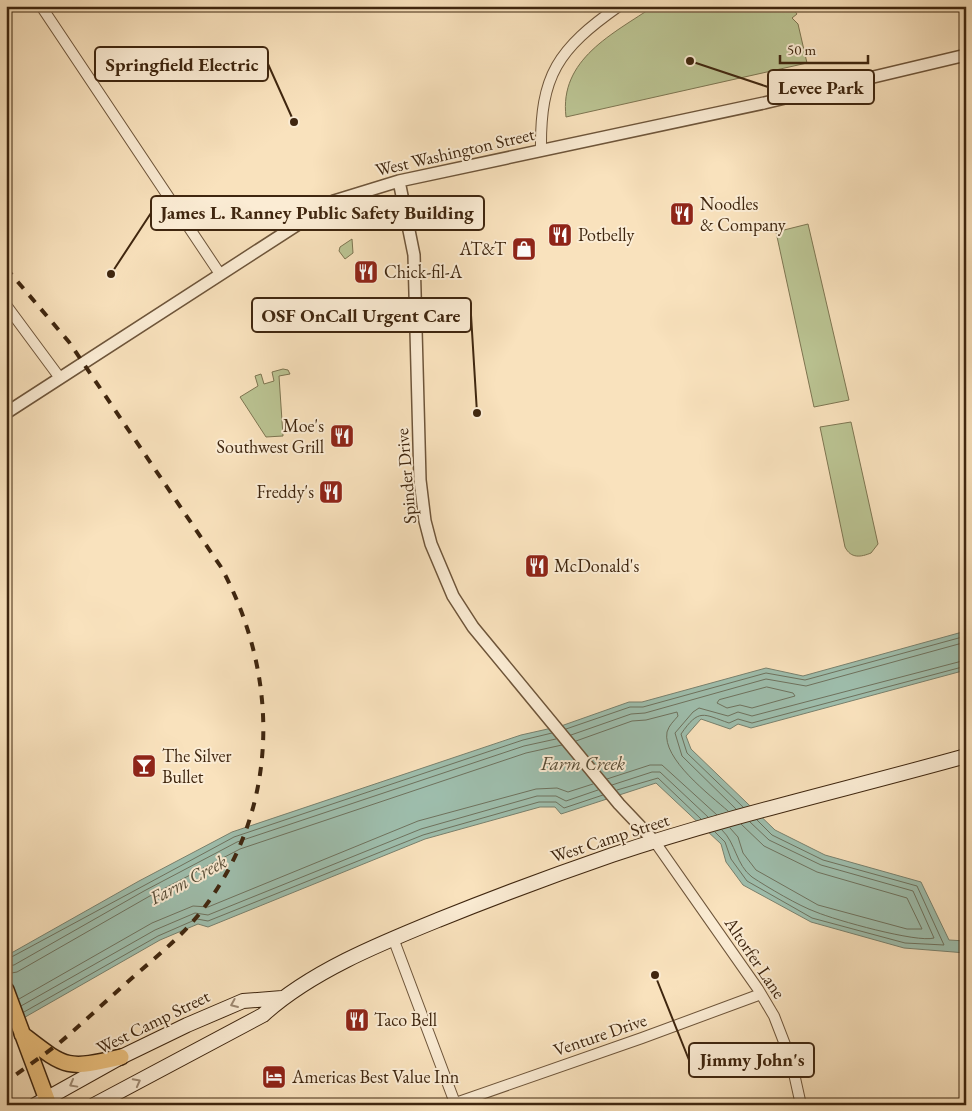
<svg xmlns="http://www.w3.org/2000/svg" width="972" height="1111" font-family="'EB Garamond',serif">
  <style>
    .green { fill: #bbc493; stroke: #7d7551 }
    .water { fill: #9ebead; stroke: #78816e }
    .lines { fill: none; stroke-linecap: round; stroke-linejoin: round }
    .shore { stroke: #6e725e; stroke-width: 1 }
    .minor-casing { stroke: #6e553a; stroke-width: 12 }
    .tertiary-casing { stroke: #6e553a; stroke-width: 14 }
    .secondary-casing { stroke: #3f260f; stroke-width: 16 }
    .primary-casing { stroke: #3f260f; stroke-width: 18 }
    .minor { stroke: #fbecd4; stroke-width: 10 }
    .tertiary { stroke: #fbecd4; stroke-width: 11 }
    .secondary { stroke: #fbecd4; stroke-width: 14 }
    .primary { stroke: #ecc17e; stroke-width: 15 }
    .rail { stroke: #3f260f; stroke-width: 4; stroke-dasharray: 9 9; stroke-linecap: butt }
    .oneway { stroke: #9d8972 }
    .labels { text-anchor: middle; stroke-width: 4; stroke-linejoin: round; paint-order: stroke }
    .street-label { font-size: 18px; fill: #3f260f; stroke: #fbecd4 }
    .poi-label { font-size: 18px; fill: #3f260f; stroke: #fbecd4; text-anchor: start }
    .water-label { font-size: 19px; font-style: italic; fill: #574c36; stroke: #fbecd4 }
    .leader { fill: none; stroke: #3f260f; stroke-width: 2 }
    .callout-dot { fill: #3f260f; stroke: #fbecd4; stroke-width: 2 }
    .callout { fill: #fbecd4; stroke: #3f260f; stroke-width: 2 }
    .callout-label { font-size: 19px; text-anchor: middle; font-weight: bold; fill: #3f260f }
  </style>
  <rect width="100%" height="100%" fill="#f9e2bd"/>
  <filter id="stains"><feTurbulence type="fractalNoise" baseFrequency=".004" numOctaves="4"/><feColorMatrix values="0 0 0 0 .2 0 0 0 0 .09 0 0 0 0 .02 0 0 0 .5 -.17"/></filter>
  <radialGradient id="worn" r=".72"><stop offset=".6" stop-color="#630" stop-opacity="0"/><stop offset="1" stop-color="#630" stop-opacity=".3"/></radialGradient>
  <path class="green" d="M654 6H791L797 14 792 18 798 24 807 63 566 117C559 59 613 34 654 6Z
    M808 224 849 400 814 407 776 232Z
    M352 239 353 253 345 259 339 251 340 247Z
    M283 369 288 370 290 374 279 376 283 436 266 437 240 397 258 386 255 376 261 374 264 384 274 381 272 372Z
    M851 422 878 544 871 553C861 557 851 559 845 547L820 427Z"/>
  <path class="water" d="M966 631V670L751 728 738 724 730 729 701 719 686 736 691 749 775 830 825 855 921 882 949 940 966 941V953L904 948 811 922 743 885 726 862 721 844 656 783 561 814 555 807H540L425 839 208 927 198 924 160 940 6 1028V956L139 881 232 832 521 735 561 726 629 702H642L766 668 803 676Z"/>
  <g class="lines">
    <path class="shore" d="M767 687 793 693 795 696 752 708 740 705 727 708 717 703 719 700Z
      M566 729 630 707H643L766 673 805 680 966 636
      M571 735 631 714 645 713 766 679 806 686 966 642
      M576 741 632 721 646 720 677 712 678 716C674 721 669 725 667 732 662 759 710 795 728 811
      M607 779 650 765H662L717 815
      M612 785 652 772H660L708 817
      M617 790 658 778 701 819
      M743 807 687 753 681 734C699 708 703 714 729 723L738 719 752 723 966 666
      M736 809 682 756 675 733 693 712 699 708 728 716 738 712 752 716 966 660
      M730 828 738 837 743 853 756 870 818 905 907 929H922L907 898 817 872 764 846 741 824
      M722 830C736 843 736 865 752 877 767 887 799 906 816 912 835 920 917 943 934 938L913 891 821 865 769 840 750 822
      M715 832 725 842 731 859 747 881 812 918 905 943 944 945 917 886 823 860 772 835 757 820
      M6 960 234 837 523 740 552 733
      M6 966 14 965 144 891 237 842 524 746 556 739
      M6 974 17 972 148 897 240 849 526 753 562 745
      M19 999 152 923 193 906 208 907 418 821 536 789 557 788 568 792 593 784
      M21 1006 155 930 195 913 208 915 421 829 537 796H556L566 801 598 790
      M24 1012 158 936 197 919 208 921 423 835 539 802H556L564 808 603 795"/>
    <defs>
      <path id="minor" d="M41 6 220 274
        M541 150C540 75 558 49 619 6
        M6 305 60 378
        M655 842 758 989 774 1016 791 1060 801 1105
        M393 938 455 1103
        M450 1105 642 1038 761 994"/>
      <path id="tertiary" d="M399 181 414 255 420 480 425 521 431 544 453 596 473 627 619 804 655 842
        M6 413 334 201 399 181 764 103 966 55"/>
      <path id="secondary" d="M35 1105 121 1057 187 1025 243 1001 282 998
        M94 1105 263 1015C310 972 379 944 438 920 495 897 554 875 612 855 728 816 848 789 966 756"/>
      <path id="primary" d="M6 990 49 1105
        M22 1034C66 1068 66 1070 121 1057"/>
    </defs>
    <use href="#minor" class="minor-casing"/>
    <use href="#tertiary" class="tertiary-casing"/>
    <use href="#secondary" class="secondary-casing"/>
    <use href="#primary" class="primary-casing"/>
    <use href="#minor" class="minor"/>
    <use href="#tertiary" class="tertiary"/>
    <use href="#secondary" class="secondary"/>
    <use href="#primary" class="primary"/>
    <path class="rail" d="M6 268 69 342 221 567C281 678 280 811 200 913 180 938 156 957 132 978 107 1000 83 1023 58 1044 41 1057 23 1069 6 1082"/>
  </g>
  <defs><path id="oneway-chevron" d="M-2-3.5L2.5 0L-2 3.5" fill="none" stroke-width="1.6" stroke-linecap="round" stroke-linejoin="round" transform="scale(1.25)"/></defs>
  <g class="oneway">
    <use href="#oneway-chevron" transform="translate(234 1004) rotate(157)"/>
    <use href="#oneway-chevron" transform="translate(137 1082) rotate(-28)"/>
    <use href="#oneway-chevron" transform="translate(73 1084) rotate(151)"/>
  </g>
  <defs>
    <symbol id="restaurant-square" viewBox="-11 -11 22 22"><rect x="-9" y="-9" width="18" height="18" rx="4" fill="#8f2418" stroke="#fbecd4"/><path d="M-5-6h1v4h1v-4h1v4h1v-4h1v5L-1.5 .5V6h-2V.5L-5-1ZM5-6V6H3V1.5H1.5Q1.5-4 5-6Z" fill="#fff"/></symbol>
    <symbol id="shop-square" viewBox="-11 -11 22 22"><rect x="-9" y="-9" width="18" height="18" rx="4" fill="#8f2418" stroke="#fbecd4"/><path d="M-5-2.5h2.3a2.7 3.5 0 0 1 5.4 0H5L5.5 6h-11ZM-1.5-2.5h3a1.5 2.3 0 0 0-3 0Z" fill="#fff"/></symbol>
    <symbol id="bar-square" viewBox="-11 -11 22 22"><rect x="-9" y="-9" width="18" height="18" rx="4" fill="#8f2418" stroke="#fbecd4"/><path d="M-6-5H6L.8 .8V4.5H3.5V6h-7V4.5H-.8V.8Z" fill="#fff"/></symbol>
    <symbol id="hotel-square" viewBox="-11 -11 22 22"><rect x="-9" y="-9" width="18" height="18" rx="4" fill="#8f2418" stroke="#fbecd4"/><path d="M-6-4.5h1.5V1H6V5H4.5V3h-9V5H-6ZM-4 0a1.8 1.8 0 1 1 3.6 0ZM.5 0V-2.5h3Q6-2.5 6 0Z" fill="#fff"/></symbol>
  </defs>
  <g fill-rule="evenodd">
    <use href="#restaurant-square" x="668" y="200" width="28" height="28"/>
    <use href="#restaurant-square" x="546" y="221" width="28" height="28"/>
    <use href="#shop-square" x="510" y="235" width="28" height="28"/>
    <use href="#restaurant-square" x="352" y="258" width="28" height="28"/>
    <use href="#restaurant-square" x="328" y="422" width="28" height="28"/>
    <use href="#restaurant-square" x="317" y="478" width="28" height="28"/>
    <use href="#restaurant-square" x="523" y="552" width="28" height="28"/>
    <use href="#bar-square" x="130" y="752" width="28" height="28"/>
    <use href="#restaurant-square" x="343" y="1006" width="28" height="28"/>
    <use href="#hotel-square" x="260" y="1063" width="28" height="28"/>
  </g>
  <g class="labels">
    <g class="street-label">
      <text transform="translate(455 152) rotate(-13)" y="6">West Washington Street</text>
      <text transform="translate(406 476) rotate(-95)" y="6">Spinder Drive</text>
      <text transform="translate(610 838) rotate(-18)" y="6">West Camp Street</text>
      <text transform="translate(755 958) rotate(56)" y="6">Altorfer Lane</text>
      <text transform="translate(153 1022) rotate(-26)" y="6">West Camp Street</text>
      <text transform="translate(600 1035) rotate(-19)" y="6">Venture Drive</text>
    </g>
    <g class="poi-label">
      <text x="700" y="210">Noodles<tspan x="700" dy="21">&amp; Company</tspan></text>
      <text x="578" y="241">Potbelly</text>
      <text x="506" y="255" text-anchor="end">AT&amp;T</text>
      <text x="384" y="278">Chick-fil-A</text>
      <text x="324" y="432" text-anchor="end">Moe's<tspan x="324" dy="21">Southwest Grill</tspan></text>
      <text x="314" y="498" text-anchor="end">Freddy's</text>
      <text x="554" y="572">McDonald's</text>
      <text x="162" y="762">The Silver<tspan x="162" dy="21">Bullet</tspan></text>
      <text x="374" y="1026">Taco Bell</text>
      <text x="292" y="1083">Americas Best Value Inn</text>
    </g>
    <g class="water-label">
      <text x="583" y="770">Farm Creek</text>
      <text transform="translate(188 879) rotate(-28)" y="7">Farm Creek</text>
    </g>
  </g>
  <path class="leader" d="M294 122L268 64M690 61L768 87M111 274L151 213M477 413L471 315M655 975L689 1060"/>
  <g class="callout-dot">
    <circle cx="294" cy="122" r="5"/>
    <circle cx="690" cy="61" r="5"/>
    <circle cx="111" cy="274" r="5"/>
    <circle cx="477" cy="413" r="5"/>
    <circle cx="655" cy="975" r="5"/>
  </g>
  <g class="callout">
    <rect x="95" y="47" width="173" height="34" rx="5"/>
    <rect x="768" y="70" width="106" height="34" rx="5"/>
    <rect x="151" y="196" width="333" height="34" rx="5"/>
    <rect x="252" y="298" width="219" height="34" rx="5"/>
    <rect x="689" y="1043" width="125" height="34" rx="5"/>
  </g>
  <g class="callout-label">
    <text x="182" y="71">Springfield Electric</text>
    <text x="821" y="94">Levee Park</text>
    <text x="317" y="219">James L. Ranney Public Safety Building</text>
    <text x="361" y="322">OSF OnCall Urgent Care</text>
    <text x="752" y="1066">Jimmy John's</text>
  </g>
  <rect width="972" height="1111" fill="none" stroke="#f9e2bd" stroke-width="25"/>
  <rect x="8" y="8" width="957" height="1096" fill="none" stroke="#3f260f" stroke-width="2.5"/>
  <rect x="12" y="12" width="947" height="1086" fill="none" stroke="#3f260f"/>
  <path d="M780 55v8h88v-8" fill="none" stroke="#3f260f" stroke-width="2.5"/>
  <text x="787" y="55" font-size="15" fill="#3f260f" stroke="#fbecd4" stroke-width="4" paint-order="stroke">50 m</text>
  <rect width="100%" height="100%" filter="url(#stains)"/>
  <rect width="100%" height="100%" fill="url(#worn)"/>
</svg>
